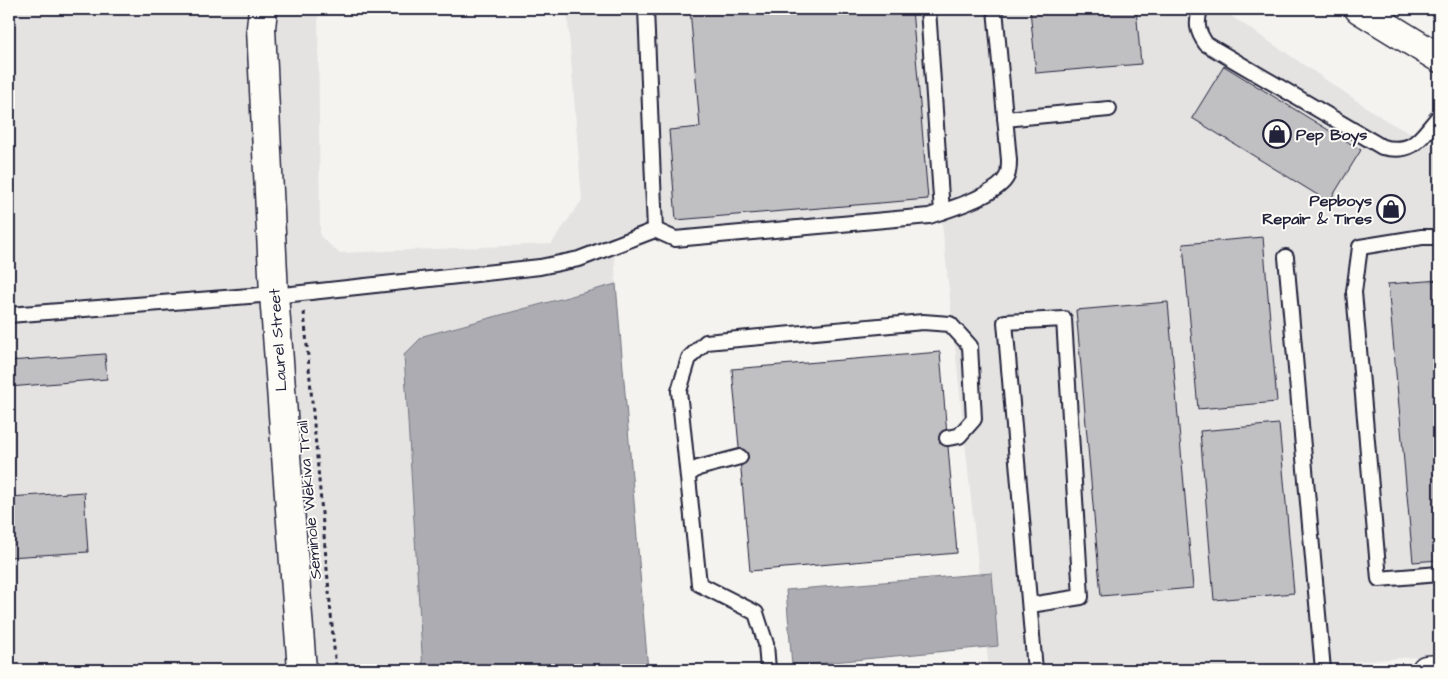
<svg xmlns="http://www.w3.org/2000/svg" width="1448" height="679" font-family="'Architects Daughter',sans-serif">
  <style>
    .built { fill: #e4e3e2 }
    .water { fill: #acacb2; stroke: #757582 }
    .building { fill: #c0bfc2; stroke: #22223b }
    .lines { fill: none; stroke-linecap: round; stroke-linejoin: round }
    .lane-casing { stroke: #22223b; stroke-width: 18 }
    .secondary-casing { stroke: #22223b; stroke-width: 31 }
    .primary-casing { stroke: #22223b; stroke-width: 31 }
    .path { stroke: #22223b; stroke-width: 3; stroke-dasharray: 4 4; stroke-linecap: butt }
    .lane { stroke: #fdfcf7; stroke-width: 14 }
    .secondary { stroke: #fdfcf7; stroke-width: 28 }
    .primary { stroke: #fdfcf7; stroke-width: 28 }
    .labels { text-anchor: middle; stroke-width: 4; stroke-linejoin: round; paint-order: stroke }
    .poi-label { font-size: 16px; font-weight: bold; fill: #22223b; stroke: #fdfcf7; text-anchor: start }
    .street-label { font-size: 16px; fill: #22223b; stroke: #fdfcf7 }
  </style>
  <rect width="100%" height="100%" fill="#f4f3ef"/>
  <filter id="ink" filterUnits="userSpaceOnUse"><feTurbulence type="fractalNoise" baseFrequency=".02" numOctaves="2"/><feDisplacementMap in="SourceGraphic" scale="10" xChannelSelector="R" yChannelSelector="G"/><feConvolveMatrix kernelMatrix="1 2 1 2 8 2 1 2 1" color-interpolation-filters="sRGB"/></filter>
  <g filter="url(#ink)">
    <path class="built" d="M9 9H251L290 670H9Z
      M276 9H318L320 236 339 253 551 244 582 200 567 9H1221L1387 121 1439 149V655L1252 670H989L941 214 613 234 616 284 423 336 404 356 423 670H315L286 293 274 29Z"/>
    <path class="water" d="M616 284 648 670H423L404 355 423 336Z
      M992 573 998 646 792 666 786 590Z"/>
    <path class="building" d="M690 9H912L928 199 676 220 669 130 700 127Z
      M1030 9H1136L1141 64 1036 73Z
      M1224 66 1361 150 1329 202 1192 118Z
      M1263 237 1277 402 1198 409 1183 244Z
      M1439 280V560L1413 562 1388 284Z
      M1168 302 1193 588 1101 596 1076 310Z
      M940 352 957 553 750 571 732 369Z
      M105 354 107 379 9 387V361Z
      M1279 424 1294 593 1214 600 1200 431Z
      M84 492 88 552 9 557V497Z"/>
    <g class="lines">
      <defs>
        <path id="lane" d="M646 9 655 230
          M928 9 942 212
          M1200 9C1196 24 1197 31 1206 44L1382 147C1414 155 1421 137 1439 116
          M1005 119 1109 109
          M1439 237H1422L1360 247 1354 292 1379 579 1439 574
          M1286 257 1323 670
          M274 296 540 267 579 259 655 230 675 239 929 216C947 210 999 195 1007 176 1009 171 1009 165 1009 160L995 9
          M9 315 274 294
          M688 475 698 468 740 457
          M1030 605 1081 597 1064 319 1005 322 1035 670
          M768 670 766 644 756 613 699 584 679 391 689 358 706 342 923 322 950 324 970 346 974 419 959 436 947 438"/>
        <path id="secondary" d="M263 9 261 28 274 294 302 670
          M1426 670 1439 669"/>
        <path id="primary" d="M1359 9 1439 58"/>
      </defs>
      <use href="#lane" class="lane-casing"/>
      <use href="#secondary" class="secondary-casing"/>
      <use href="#primary" class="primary-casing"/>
      <path class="path" d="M304 312 336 670"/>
      <use href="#lane" class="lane"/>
      <use href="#secondary" class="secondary"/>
      <use href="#primary" class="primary"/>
    </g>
  </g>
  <defs>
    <symbol id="shop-ring" viewBox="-11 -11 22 22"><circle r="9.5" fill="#fdfcf7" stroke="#22223b" stroke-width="1.5"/><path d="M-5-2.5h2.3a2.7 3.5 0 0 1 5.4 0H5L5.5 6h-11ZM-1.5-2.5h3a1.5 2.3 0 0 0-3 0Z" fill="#22223b"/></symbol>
  </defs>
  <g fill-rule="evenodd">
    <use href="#shop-ring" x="1261" y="118" width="32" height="32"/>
    <use href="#shop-ring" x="1375" y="193" width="32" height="32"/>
  </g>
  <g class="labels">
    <g class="poi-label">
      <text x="1296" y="140">Pep Boys</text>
      <text x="1372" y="206" text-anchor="end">Pepboys<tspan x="1372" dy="18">Repair &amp; Tires</tspan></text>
    </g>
    <g class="street-label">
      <text transform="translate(277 340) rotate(-94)" y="6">Laurel Street</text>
      <text transform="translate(308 500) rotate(-95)" y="6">Seminole Wekiva Trail</text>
    </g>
  </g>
  <rect width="1448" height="679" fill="none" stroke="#fdfcf7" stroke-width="30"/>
  <rect x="15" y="15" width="1418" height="649" fill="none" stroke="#22223b" stroke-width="2" filter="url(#ink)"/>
</svg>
